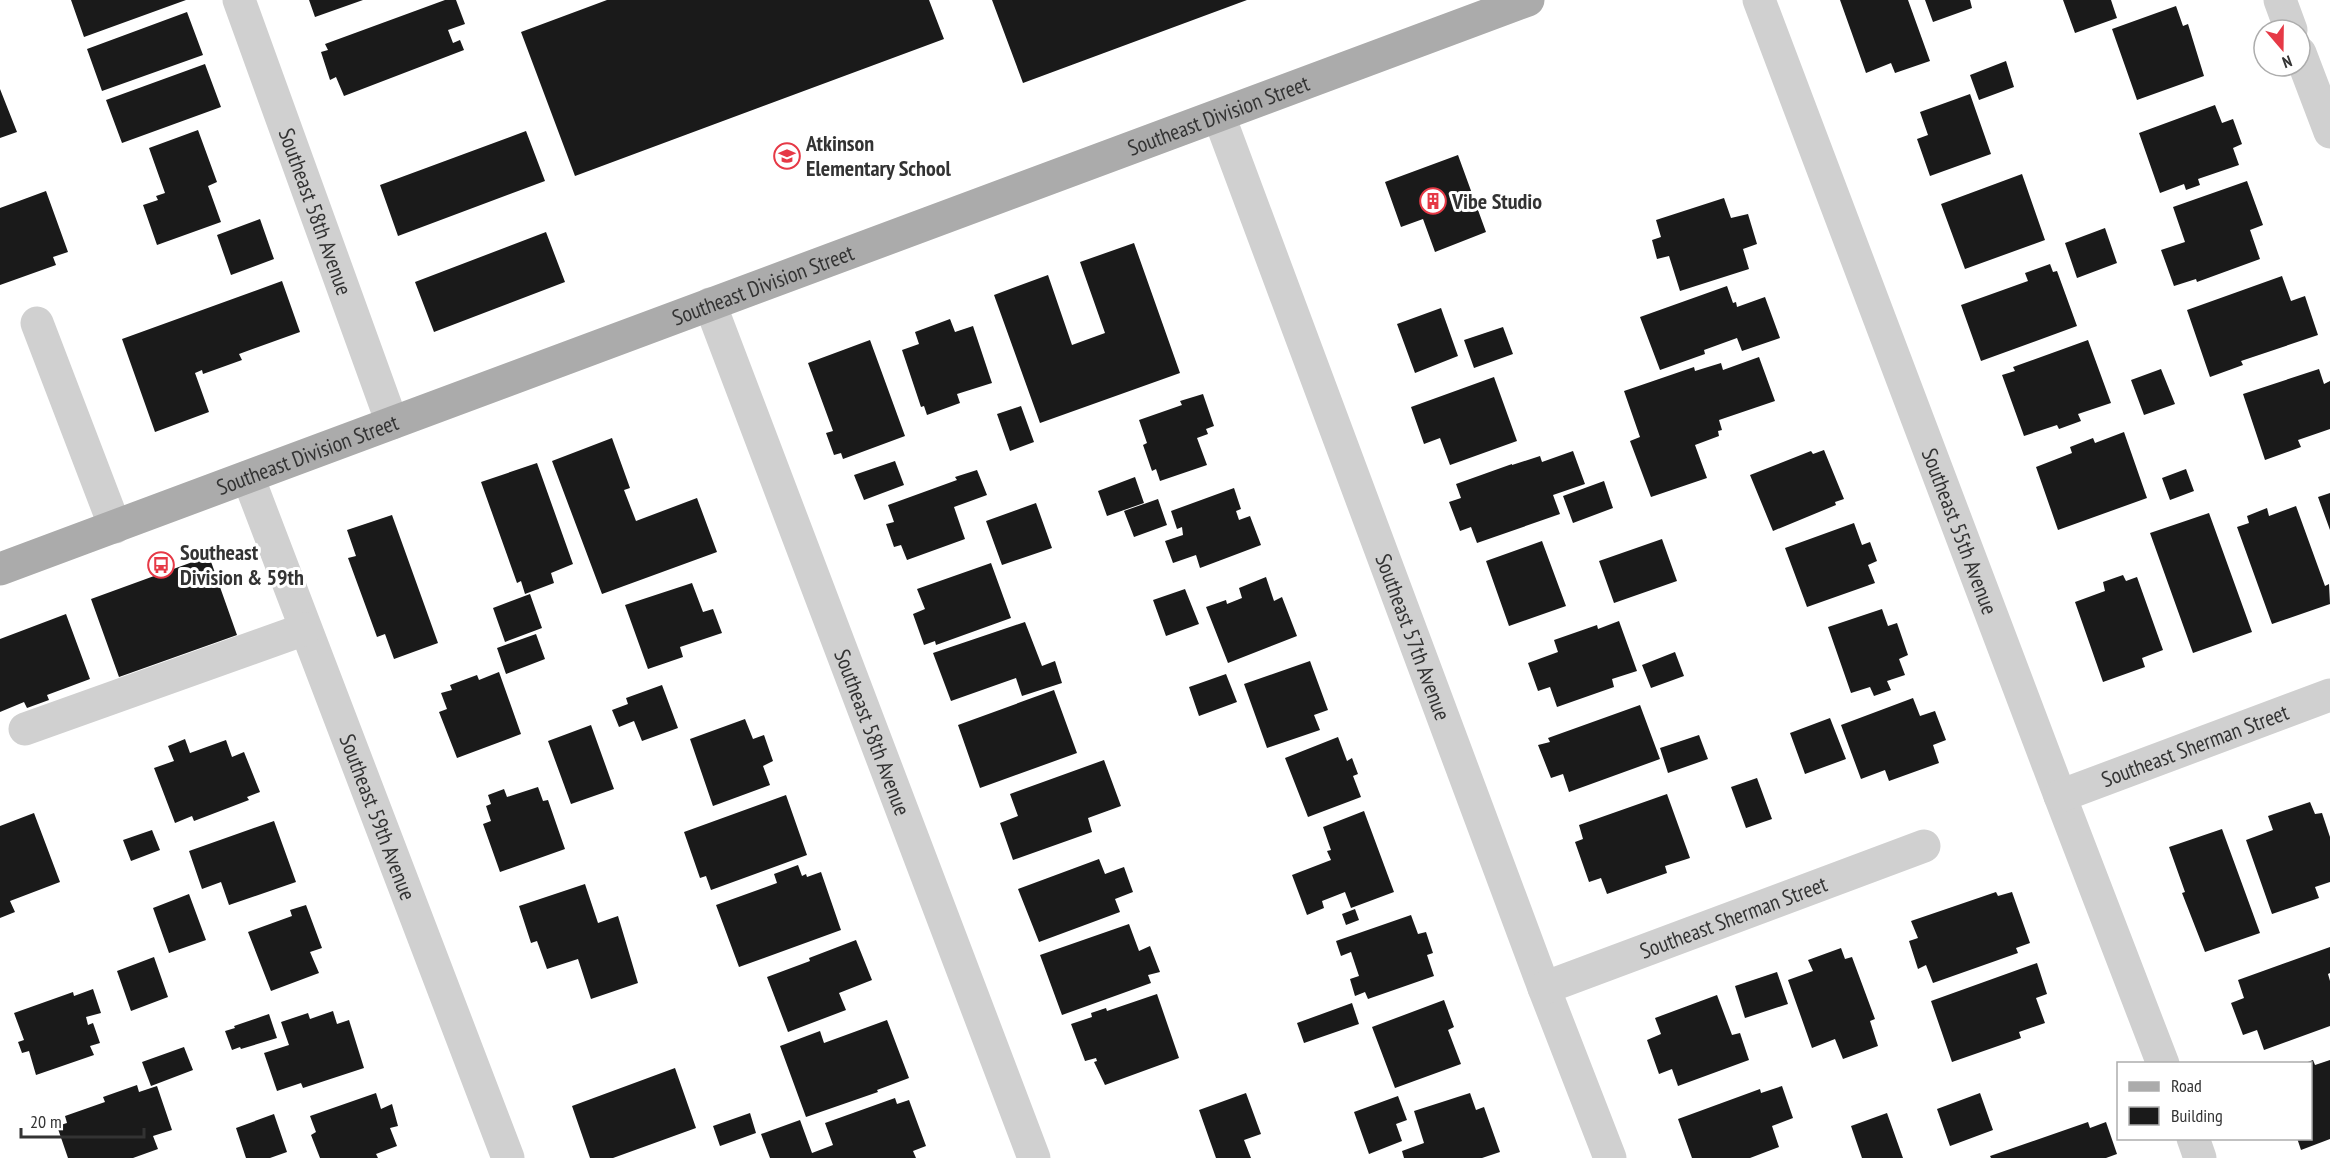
<svg xmlns="http://www.w3.org/2000/svg" width="2330" height="1158" viewBox="0 0 2330 1158" font-family="'PT Sans Narrow',sans-serif">
  <style>
    .building { fill: #1a1a1a }
    .lines { fill: none; stroke-linecap: round; stroke-linejoin: round }
    .minor { stroke: #d0d0d0; stroke-width: 33 }
    .major { stroke: #ababab; stroke-width: 33 }
    .labels { text-anchor: middle; stroke-width: 6; stroke-linejoin: round; paint-order: stroke }
    .street-label { font-size: 22px; fill: #333; stroke: #fff }
    .poi-label { font-size: 22px; font-weight: bold; fill: #333; stroke: #fff; text-anchor: start }
  </style>
  <rect width="100%" height="100%" fill="#fff"/>
  <path class="building" d="M 71,0 L 186,0 L 84,37 Z
    M 309,0 L 363,0 L 315,17 Z
    M 445,0 L 456,0 L 465,24 L 448,30 L 453,43 L 460,40 L 464,50 L 344,96 L 336,77 L 330,80 L 321,52 L 328,50 L 325,44 Z
    M 607,0 L 929,0 L 944,39 L 575,176 L 521,32 Z
    M 992,0 L 1247,0 L 1023,83 Z
    M 1840,0 L 1908,0 L 1930,61 L 1895,73 L 1891,63 L 1866,73 Z
    M 1925,0 L 1970,0 L 1972,8 L 1933,22 Z
    M 2063,0 L 2111,0 L 2117,18 L 2075,33 Z
    M 2176,6 L 2183,26 L 2188,24 L 2204,76 L 2137,100 L 2112,29 Z
    M 187,12 L 203,55 L 102,91 L 87,49 Z
    M 2006,61 L 2014,87 L 1979,100 L 1970,75 Z
    M 205,64 L 221,107 L 122,143 L 106,100 Z
    M 0,89 L 17,132 L 0,138 Z
    M 1970,94 L 1991,154 L 1930,176 L 1917,139 L 1928,135 L 1920,112 Z
    M 2215,105 L 2222,123 L 2233,119 L 2242,144 L 2233,148 L 2239,165 L 2198,179 L 2200,185 L 2186,190 L 2184,184 L 2160,193 L 2139,133 Z
    M 198,130 L 217,182 L 208,186 L 221,222 L 157,245 L 143,205 L 158,200 L 156,196 L 165,193 L 149,148 Z
    M 526,131 L 545,181 L 398,236 L 380,185 Z
    M 1458,155 L 1486,232 L 1435,252 L 1423,219 L 1401,227 L 1385,182 Z
    M 2022,174 L 2045,240 L 1965,269 L 1941,204 Z
    M 2247,181 L 2263,225 L 2250,230 L 2260,259 L 2197,282 L 2196,279 L 2174,286 L 2161,250 L 2185,242 L 2173,207 Z
    M 46,191 L 68,252 L 53,257 L 56,265 L 0,285 L 0,208 Z
    M 1724,198 L 1731,218 L 1748,214 L 1757,244 L 1743,249 L 1749,269 L 1680,291 L 1669,256 L 1657,259 L 1652,240 L 1661,237 L 1656,220 Z
    M 260,219 L 274,259 L 231,275 L 217,235 Z
    M 2105,228 L 2117,263 L 2077,278 L 2065,243 Z
    M 546,232 L 565,282 L 434,332 L 415,282 Z
    M 1134,243 L 1180,373 L 1040,423 L 994,295 L 1048,275 L 1072,345 L 1105,333 L 1080,262 Z
    M 2050,264 L 2053,272 L 2057,271 L 2077,326 L 1981,361 L 1961,305 L 2028,281 L 2025,273 Z
    M 2282,276 L 2291,301 L 2305,296 L 2318,335 L 2241,361 L 2243,365 L 2210,377 L 2187,310 Z
    M 282,281 L 300,332 L 239,354 L 242,360 L 203,374 L 202,370 L 195,373 L 209,412 L 155,432 L 122,339 Z
    M 1727,286 L 1733,303 L 1736,302 L 1737,307 L 1765,297 L 1780,338 L 1742,351 L 1737,338 L 1704,350 L 1705,354 L 1660,370 L 1640,317 Z
    M 1441,308 L 1458,356 L 1415,373 L 1397,324 Z
    M 950,319 L 955,332 L 973,326 L 992,383 L 957,394 L 960,403 L 927,415 L 924,406 L 921,407 L 902,350 L 919,344 L 915,332 Z
    M 1503,327 L 1513,354 L 1474,368 L 1464,340 Z
    M 870,340 L 905,436 L 843,459 L 841,453 L 834,455 L 826,433 L 833,431 L 808,363 Z
    M 2088,340 L 2111,403 L 2078,414 L 2081,421 L 2059,429 L 2057,425 L 2024,436 L 2002,375 L 2015,371 L 2013,367 Z
    M 1759,357 L 1775,401 L 1719,420 L 1722,430 L 1718,431 L 1719,436 L 1695,445 L 1707,478 L 1651,497 L 1630,441 L 1640,437 L 1624,391 L 1694,367 L 1695,371 L 1721,363 L 1723,370 Z
    M 2161,369 L 2175,404 L 2144,415 L 2131,380 Z
    M 2319,369 L 2324,384 L 2330,381 L 2330,429 L 2298,440 L 2301,447 L 2265,460 L 2243,394 Z
    M 1494,377 L 1517,441 L 1450,465 L 1440,438 L 1424,444 L 1411,407 Z
    M 1203,394 L 1214,426 L 1206,429 L 1208,434 L 1197,438 L 1207,465 L 1160,481 L 1156,469 L 1152,471 L 1143,445 L 1147,443 L 1139,420 L 1182,405 L 1180,401 Z
    M 1021,406 L 1034,442 L 1010,451 L 997,414 Z
    M 2124,432 L 2147,498 L 2058,530 L 2036,467 L 2072,453 L 2070,447 L 2093,438 L 2095,443 Z
    M 612,438 L 630,488 L 624,490 L 636,521 L 697,498 L 717,552 L 602,594 L 552,461 Z
    M 1824,450 L 1844,499 L 1835,502 L 1836,505 L 1773,531 L 1750,475 L 1811,451 L 1813,454 Z
    M 1573,451 L 1585,484 L 1553,495 L 1560,514 L 1477,543 L 1471,527 L 1460,531 L 1449,502 L 1461,498 L 1456,484 L 1512,464 L 1512,465 L 1540,456 L 1542,462 Z
    M 895,461 L 904,485 L 864,500 L 854,475 Z
    M 537,463 L 573,564 L 551,573 L 554,583 L 525,594 L 521,581 L 517,583 L 481,482 Z
    M 2186,469 L 2194,491 L 2170,500 L 2162,478 Z
    M 977,470 L 987,495 L 954,507 L 965,539 L 907,560 L 901,545 L 894,547 L 886,524 L 894,522 L 888,505 L 957,480 L 955,477 Z
    M 1135,477 L 1144,503 L 1107,516 L 1098,491 Z
    M 1604,481 L 1613,508 L 1573,523 L 1563,496 Z
    M 1234,488 L 1241,509 L 1236,511 L 1239,520 L 1250,516 L 1261,545 L 1200,568 L 1196,555 L 1173,563 L 1165,541 L 1183,535 L 1182,527 L 1177,529 L 1171,511 Z
    M 2330,493 L 2330,530 L 2318,497 Z
    M 1158,499 L 1167,525 L 1134,537 L 1124,511 Z
    M 1036,503 L 1052,548 L 1002,565 L 986,521 Z
    M 2296,506 L 2325,586 L 2329,584 L 2330,604 L 2272,624 L 2237,527 L 2249,523 L 2247,516 L 2267,508 L 2269,516 Z
    M 2209,513 L 2252,632 L 2193,653 L 2150,533 Z
    M 392,515 L 438,643 L 394,659 L 385,634 L 377,637 L 348,558 L 356,556 L 347,530 Z
    M 1854,523 L 1862,545 L 1870,542 L 1877,561 L 1868,565 L 1875,583 L 1807,607 L 1785,548 Z
    M 1662,539 L 1677,581 L 1614,603 L 1599,561 Z
    M 1542,541 L 1566,606 L 1509,626 L 1486,561 Z
    M 209,556 L 237,635 L 119,677 L 91,599 Z
    M 991,563 L 1011,618 L 936,645 L 935,641 L 924,645 L 913,614 L 925,609 L 917,589 Z
    M 2123,575 L 2126,581 L 2137,577 L 2163,650 L 2142,658 L 2145,667 L 2103,682 L 2075,602 L 2105,591 L 2103,582 Z
    M 1266,577 L 1274,601 L 1282,597 L 1297,636 L 1228,663 L 1206,607 L 1226,600 L 1227,604 L 1242,598 L 1239,588 Z
    M 692,583 L 703,612 L 713,609 L 722,633 L 680,647 L 683,657 L 648,669 L 625,605 Z
    M 1185,589 L 1199,624 L 1166,636 L 1153,600 Z
    M 530,594 L 542,628 L 505,642 L 493,608 Z
    M 1882,609 L 1888,626 L 1897,623 L 1908,655 L 1899,659 L 1905,675 L 1887,681 L 1891,690 L 1874,696 L 1870,687 L 1851,693 L 1828,627 Z
    M 66,614 L 90,679 L 47,695 L 49,700 L 27,708 L 24,702 L 0,712 L 0,639 Z
    M 1619,621 L 1637,671 L 1612,679 L 1614,687 L 1557,707 L 1550,687 L 1538,691 L 1528,663 L 1558,652 L 1554,640 L 1597,625 L 1598,629 Z
    M 1025,622 L 1042,666 L 1055,661 L 1062,683 L 1022,696 L 1016,678 L 951,701 L 933,653 Z
    M 536,634 L 545,659 L 506,674 L 497,648 Z
    M 1675,652 L 1684,676 L 1651,688 L 1642,665 Z
    M 1310,661 L 1328,710 L 1314,715 L 1320,730 L 1267,748 L 1244,684 Z
    M 499,672 L 521,734 L 457,758 L 439,712 L 447,709 L 441,693 L 452,690 L 450,685 L 477,675 L 479,680 Z
    M 1226,674 L 1237,702 L 1199,716 L 1189,687 Z
    M 662,685 L 678,728 L 642,741 L 634,721 L 619,727 L 612,710 L 628,704 L 626,698 Z
    M 1054,690 L 1077,753 L 980,788 L 958,725 Z
    M 1913,698 L 1920,716 L 1935,711 L 1946,740 L 1933,745 L 1939,763 L 1889,781 L 1885,770 L 1861,779 L 1841,725 Z
    M 1640,705 L 1660,759 L 1569,792 L 1563,774 L 1551,778 L 1538,745 L 1550,742 L 1548,738 Z
    M 1830,718 L 1846,759 L 1805,774 L 1790,733 Z
    M 745,719 L 753,739 L 764,735 L 773,761 L 763,766 L 770,785 L 713,806 L 690,739 Z
    M 591,725 L 614,789 L 571,804 L 548,741 Z
    M 1699,735 L 1708,759 L 1668,773 L 1660,748 Z
    M 1338,737 L 1347,761 L 1352,758 L 1358,774 L 1353,776 L 1361,797 L 1308,817 L 1285,758 Z
    M 185,739 L 190,753 L 226,740 L 232,757 L 244,752 L 260,792 L 247,797 L 249,800 L 194,821 L 192,816 L 175,823 L 154,768 L 174,761 L 168,746 Z
    M 1104,760 L 1121,806 L 1088,818 L 1092,832 L 1013,860 L 1000,823 L 1018,816 L 1010,794 Z
    M 1757,778 L 1772,819 L 1746,828 L 1731,787 Z
    M 538,787 L 543,801 L 548,800 L 565,849 L 500,872 L 483,824 L 491,821 L 486,806 L 491,804 L 488,795 L 504,789 L 507,797 Z
    M 1667,794 L 1690,858 L 1665,866 L 1667,873 L 1607,894 L 1601,878 L 1589,882 L 1575,842 L 1583,839 L 1579,825 Z
    M 786,795 L 807,855 L 711,890 L 706,876 L 700,878 L 684,832 Z
    M 2310,802 L 2315,814 L 2322,813 L 2330,837 L 2330,882 L 2315,887 L 2319,898 L 2272,914 L 2246,840 L 2273,830 L 2268,816 Z
    M 1364,811 L 1394,892 L 1351,908 L 1345,892 L 1322,901 L 1324,908 L 1307,915 L 1292,875 L 1331,860 L 1327,851 L 1331,850 L 1323,827 Z
    M 34,813 L 60,882 L 10,901 L 15,912 L 0,918 L 0,826 Z
    M 274,821 L 296,882 L 229,905 L 221,882 L 202,889 L 189,851 Z
    M 2222,829 L 2260,933 L 2205,952 L 2182,893 L 2185,892 L 2169,847 Z
    M 152,830 L 160,850 L 131,861 L 123,840 Z
    M 1099,859 L 1105,874 L 1124,867 L 1133,892 L 1115,899 L 1120,912 L 1039,942 L 1018,889 Z
    M 798,865 L 802,876 L 806,874 L 807,877 L 821,872 L 841,930 L 739,967 L 716,905 L 777,883 L 774,874 Z
    M 585,884 L 598,923 L 618,916 L 638,983 L 591,999 L 578,959 L 547,969 L 537,941 L 531,943 L 519,906 Z
    M 1996,892 L 1998,896 L 2012,892 L 2030,943 L 2016,948 L 2018,953 L 1933,983 L 1926,965 L 1918,969 L 1909,941 L 1918,938 L 1911,921 Z
    M 189,894 L 206,940 L 169,953 L 153,908 Z
    M 306,905 L 322,948 L 310,952 L 319,973 L 271,991 L 248,932 L 292,916 L 290,910 Z
    M 1355,909 L 1359,920 L 1346,925 L 1342,914 Z
    M 1411,915 L 1418,934 L 1426,932 L 1433,953 L 1427,955 L 1434,976 L 1368,999 L 1365,992 L 1355,996 L 1350,979 L 1359,976 L 1351,952 L 1341,956 L 1336,941 Z
    M 1129,924 L 1139,951 L 1150,946 L 1160,972 L 1148,975 L 1151,983 L 1062,1015 L 1040,955 Z
    M 856,940 L 872,980 L 839,993 L 846,1010 L 788,1032 L 767,977 L 810,961 L 809,958 Z
    M 2330,947 L 2330,973 L 2328,974 L 2330,981 L 2330,1026 L 2264,1050 L 2257,1030 L 2243,1035 L 2231,1003 L 2244,998 L 2238,980 Z
    M 1841,948 L 1845,959 L 1852,957 L 1875,1019 L 1870,1021 L 1878,1046 L 1843,1059 L 1835,1039 L 1812,1048 L 1788,980 L 1813,971 L 1808,960 Z
    M 154,957 L 168,997 L 131,1011 L 117,971 Z
    M 2037,963 L 2047,994 L 2036,998 L 2045,1023 L 2019,1032 L 2021,1038 L 1952,1062 L 1931,1001 Z
    M 1777,972 L 1788,1004 L 1745,1018 L 1735,986 Z
    M 93,989 L 101,1013 L 86,1017 L 88,1025 L 93,1023 L 100,1043 L 90,1046 L 94,1055 L 36,1075 L 29,1051 L 22,1053 L 18,1042 L 24,1040 L 14,1013 L 73,992 L 74,996 Z
    M 1157,994 L 1179,1058 L 1105,1085 L 1094,1062 L 1097,1061 L 1096,1058 L 1085,1061 L 1071,1024 L 1092,1017 L 1091,1013 L 1106,1008 L 1107,1011 Z
    M 1717,995 L 1732,1035 L 1740,1033 L 1749,1060 L 1678,1086 L 1672,1069 L 1659,1074 L 1647,1040 L 1661,1034 L 1655,1018 Z
    M 1444,1000 L 1454,1027 L 1448,1030 L 1461,1064 L 1395,1088 L 1372,1027 Z
    M 1352,1003 L 1359,1024 L 1304,1043 L 1297,1023 Z
    M 333,1011 L 337,1024 L 349,1020 L 364,1068 L 303,1088 L 301,1083 L 277,1091 L 264,1053 L 289,1045 L 281,1022 L 308,1013 L 310,1019 Z
    M 269,1014 L 277,1038 L 241,1049 L 240,1047 L 232,1050 L 225,1031 L 235,1028 L 234,1026 Z
    M 887,1020 L 909,1078 L 877,1090 L 878,1092 L 806,1117 L 780,1046 L 820,1031 L 824,1043 Z
    M 184,1047 L 193,1070 L 151,1086 L 142,1062 Z
    M 2313,1060 L 2315,1065 L 2330,1060 L 2330,1139 L 2301,1150 L 2297,1138 L 2310,1138 L 2310,1064 L 2305,1063 Z
    M 675,1068 L 696,1128 L 613,1158 L 590,1158 L 572,1106 Z
    M 137,1085 L 139,1092 L 157,1086 L 172,1130 L 153,1136 L 158,1149 L 133,1158 L 68,1158 L 57,1126 L 67,1123 L 65,1116 L 105,1102 L 103,1097 Z
    M 1782,1086 L 1793,1118 L 1772,1126 L 1779,1147 L 1750,1158 L 1692,1158 L 1678,1119 L 1760,1089 L 1761,1093 Z
    M 376,1093 L 381,1109 L 392,1104 L 398,1126 L 390,1128 L 397,1146 L 376,1154 L 378,1158 L 320,1158 L 311,1135 L 316,1132 L 310,1116 Z
    M 1246,1093 L 1261,1134 L 1244,1140 L 1251,1158 L 1216,1158 L 1199,1110 Z
    M 1470,1093 L 1476,1110 L 1484,1107 L 1500,1152 L 1482,1158 L 1404,1158 L 1402,1151 L 1424,1143 L 1414,1111 Z
    M 1980,1093 L 1993,1130 L 1950,1146 L 1937,1109 Z
    M 1398,1096 L 1407,1120 L 1396,1124 L 1402,1141 L 1369,1154 L 1354,1112 Z
    M 895,1098 L 897,1104 L 909,1100 L 926,1146 L 913,1151 L 916,1158 L 770,1158 L 761,1134 L 800,1120 L 812,1153 L 833,1145 L 825,1123 Z
    M 750,1113 L 756,1133 L 720,1146 L 713,1126 Z
    M 1887,1113 L 1903,1158 L 1862,1158 L 1851,1126 Z
    M 274,1114 L 287,1152 L 270,1158 L 246,1158 L 236,1128 Z
    M 2088,1122 L 2090,1128 L 2106,1122 L 2117,1154 L 2106,1158 L 1991,1158 L 1990,1156 Z"/>
  <g class="lines">
    <g class="minor">
      <path id="s1" d="M 239,0 L 392,423"/>
      <path id="s2" d="M 1759,0 L 2060,796 L 2163,1064"/>
      <path d="M 2280,0 L 2291,30"/>
      <path d="M 2300,53 L 2330,132"/>
      <path id="s3" d="M 1219,116 L 1544,988 L 1610,1158"/>
      <path id="s4" d="M 710,304 L 1034,1158"/>
      <path d="M 37,323 L 115,527"/>
      <path id="s5" d="M 248,477 L 508,1158"/>
      <path d="M 25,729 L 305,629"/>
      <path id="s6" d="M 2060,796 L 2330,695"/>
      <path id="s7" d="M 1544,988 L 1924,846"/>
      <path d="M 2193,1138 L 2200,1158"/>
    </g>
    <path class="major" id="s8" d="M 0,569 L 1528,0"/>
  </g>
  <defs>
    <g id="school-ring" transform="scale(1.35)"><circle r="9.5" fill="#fff" stroke="#e63946" stroke-width="1.5"/><path d="M0-5L7-2L0 1L-7-2ZM-4 1L0 2.5L4 1V4Q0 6-4 4Z" fill="#e63946"/></g>
    <g id="building-ring" transform="scale(1.35)"><circle r="9.5" fill="#fff" stroke="#e63946" stroke-width="1.5"/><path d="M-4-6H4V6H1V3H-1V6H-4ZM-2.5-4.3h1.7v1.8h-1.7ZM.8-4.3h1.7v1.8H.8ZM-2.5-1h1.7V.8h-1.7ZM.8-1h1.7V.8H.8Z" fill="#e63946"/></g>
    <g id="bus-ring" transform="scale(1.35)"><circle r="9.5" fill="#fff" stroke="#e63946" stroke-width="1.5"/><path d="M-5-6H5V4H4V6H2V4H-2V6H-4V4H-5ZM-3.5-4V0h7V-4ZM-3.5 1.2v1.5H-2V1.2ZM2 1.2v1.5H3.5V1.2Z" fill="#e63946"/></g>
  </defs>
  <g fill-rule="evenodd">
    <use href="#school-ring" x="787" y="156"/>
    <use href="#building-ring" x="1433" y="201"/>
    <use href="#bus-ring" x="161" y="565"/>
  </g>
  <g class="labels">
    <g class="street-label">
      <text dy="8" stroke="none"><textPath href="#s8" startOffset="1300">Southeast Division Street</textPath></text>
      <text dy="8" stroke="none"><textPath href="#s1" startOffset="225">Southeast 58th Avenue</textPath></text>
      <text dy="8" stroke="none"><textPath href="#s8" startOffset="814">Southeast Division Street</textPath></text>
      <text dy="8" stroke="none"><textPath href="#s8" startOffset="328">Southeast Division Street</textPath></text>
      <text dy="8" stroke="none"><textPath href="#s2" startOffset="568">Southeast 55th Avenue</textPath></text>
      <text dy="8" stroke="none"><textPath href="#s3" startOffset="556">Southeast 57th Avenue</textPath></text>
      <text dy="8" stroke="none"><textPath href="#s4" startOffset="458">Southeast 58th Avenue</textPath></text>
      <text dy="8" stroke="none"><textPath href="#s6" startOffset="144">Southeast Sherman Street</textPath></text>
      <text dy="8" stroke="none"><textPath href="#s5" startOffset="364">Southeast 59th Avenue</textPath></text>
      <text dy="8" stroke="none"><textPath href="#s7" startOffset="202">Southeast Sherman Street</textPath></text>
    </g>
    <g class="poi-label">
      <text x="806" y="151">Atkinson<tspan x="806" dy="25">Elementary School</tspan></text>
      <text x="1452" y="209">Vibe Studio</text>
      <text x="180" y="560">Southeast<tspan x="180" dy="25">Division &amp; 59th</tspan></text>
    </g>
  </g>
  <rect x="2117" y="1062" width="195" height="78" fill="#ffffff" stroke="#adadad" stroke-width="1.5"/>
  <rect x="2129" y="1082" width="30" height="9" fill="#ababab" stroke="#adadad" stroke-width="1.5"/>
  <text x="2171" y="1092" font-size="18" fill="#333333">Road</text>
  <rect x="2129" y="1107" width="30" height="18" fill="#1a1a1a" stroke="#adadad" stroke-width="1.5"/>
  <text x="2171" y="1122" font-size="18" fill="#333333">Building</text>
  <g transform="translate(2282 48) rotate(160)"><circle r="28" fill="#ffffff" stroke="#adadad" stroke-width="1.5"/>
  <path d="M0-4.5L10 22L0 15L-10 22Z" fill="#e63946"/>
  <text y="-9" font-size="16" font-weight="bold" text-anchor="middle" fill="#333333">N</text>
  </g>
  <path d="M21 1128v9h123v-9" fill="none" stroke="#333333" stroke-width="3"/>
  <text x="30" y="1128" font-size="18" fill="#333333" stroke="#ffffff" stroke-width="4.5" paint-order="stroke">20 m</text>
</svg>
